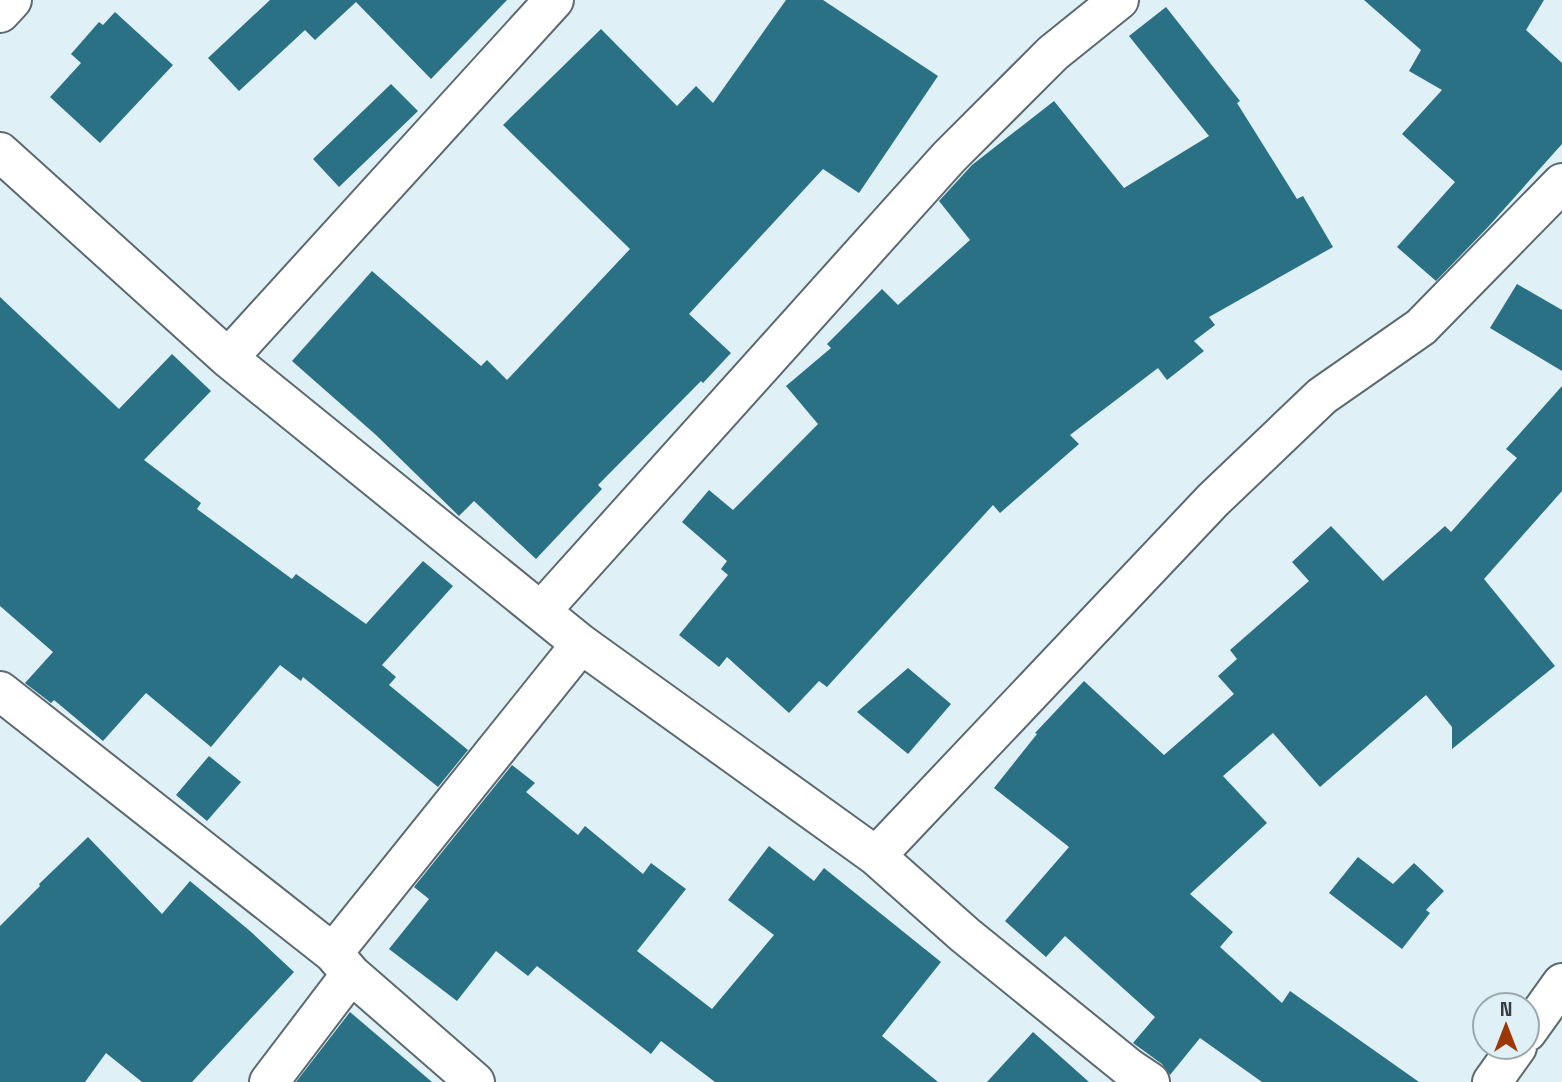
<svg xmlns="http://www.w3.org/2000/svg" width="1562" height="1082" viewBox="0 0 1562 1082" font-family="'Space Grotesk',sans-serif">
  <style>
    .building { fill: #2b7185 }
    .lines { fill: none; stroke-linecap: round; stroke-linejoin: round }
    .minor-casing { stroke: #5b6a6f; stroke-width: 42 }
    .minor { stroke: #fff; stroke-width: 38 }
  </style>
  <rect width="100%" height="100%" fill="#dff0f6"/>
  <path class="building" d="M 270,0 L 507,0 L 431,79 L 356,2 L 315,40 L 305,30 L 239,91 L 208,58 Z
    M 786,0 L 823,0 L 938,76 L 859,193 L 823,169 L 689,314 L 731,353 L 703,383 L 701,381 L 598,485 L 602,489 L 536,559 L 474,501 L 459,516 L 376,435 L 292,361 L 372,271 L 481,366 L 487,360 L 507,380 L 630,249 L 503,125 L 601,29 L 677,106 L 696,86 L 713,103 Z
    M 1364,0 L 1544,0 L 1526,30 L 1562,63 L 1562,144 L 1488,227 L 1436,281 L 1397,247 L 1455,182 L 1402,134 L 1442,90 L 1409,71 L 1421,50 Z
    M 1166,7 L 1240,101 L 1237,103 L 1297,199 L 1303,196 L 1333,247 L 1209,317 L 1215,325 L 1194,341 L 1204,351 L 1167,380 L 1158,368 L 1070,435 L 1079,444 L 1000,513 L 993,505 L 827,687 L 819,681 L 789,713 L 727,657 L 719,667 L 679,635 L 728,575 L 721,569 L 727,561 L 682,522 L 709,490 L 733,510 L 818,424 L 786,386 L 831,348 L 827,344 L 882,289 L 898,305 L 970,240 L 939,201 L 972,165 L 1054,101 L 1124,188 L 1209,136 L 1129,36 Z
    M 115,12 L 173,65 L 100,143 L 50,97 L 81,63 L 71,54 L 99,22 L 103,25 Z
    M 391,84 L 418,111 L 339,187 L 313,159 Z
    M 1517,284 L 1562,310 L 1562,371 L 1490,328 Z
    M 0,297 L 119,409 L 172,354 L 211,391 L 144,460 L 201,503 L 197,509 L 292,579 L 296,574 L 366,624 L 423,561 L 453,586 L 382,665 L 396,677 L 389,685 L 468,750 L 438,787 L 303,677 L 301,681 L 280,665 L 211,747 L 146,693 L 103,741 L 54,700 L 51,703 L 25,683 L 53,652 L 0,606 Z
    M 1562,386 L 1562,491 L 1484,579 L 1555,666 L 1452,749 L 1452,727 L 1426,695 L 1320,787 L 1273,733 L 1223,776 L 1267,823 L 1190,894 L 1233,932 L 1220,947 L 1282,1003 L 1290,991 L 1419,1082 L 1262,1082 L 1200,1038 L 1170,1075 L 1162,1064 L 1133,1043 L 1155,1017 L 1065,936 L 1046,957 L 1005,921 L 1069,847 L 994,788 L 1037,734 L 1035,733 L 1084,681 L 1164,755 L 1234,694 L 1218,676 L 1237,659 L 1230,650 L 1309,581 L 1292,562 L 1331,526 L 1383,581 L 1445,526 L 1451,532 L 1517,458 L 1506,449 Z
    M 908,668 L 951,704 L 908,754 L 857,712 Z
    M 209,756 L 241,782 L 207,821 L 176,795 Z
    M 512,765 L 535,783 L 526,792 L 578,835 L 585,826 L 643,874 L 651,863 L 686,889 L 637,951 L 712,1009 L 774,935 L 728,900 L 769,846 L 814,881 L 824,868 L 941,962 L 882,1036 L 938,1082 L 715,1082 L 661,1041 L 651,1054 L 537,966 L 528,976 L 496,951 L 457,1001 L 389,949 L 429,899 L 414,887 Z
    M 88,837 L 162,914 L 190,881 L 250,931 L 294,972 L 192,1082 L 142,1082 L 106,1053 L 85,1082 L 0,1082 L 0,926 L 40,886 L 39,884 Z
    M 1358,857 L 1393,884 L 1414,863 L 1444,891 L 1426,910 L 1430,913 L 1402,949 L 1329,893 Z
    M 350,1012 L 432,1082 L 296,1082 Z
    M 1033,1032 L 1089,1082 L 987,1082 Z"/>
  <g class="lines">
    <g class="minor-casing">
      <path id="minor" d="M 0,13 L 12,0
        M 0,152 L 228,358 L 554,0
        M 228,358 L 581,644 L 876,856 L 965,935 L 1129,1068 L 1150,1082
        M 541,611 L 949,157 L 1053,53 L 1119,0
        M 0,691 L 333,953 L 351,974 L 475,1082
        M 876,856 L 1213,500 L 1322,396 L 1421,327 L 1562,183
        M 333,953 L 581,644
        M 1527,1032 L 1562,983
        M 269,1082 L 351,974
        M 1492,1082 L 1517,1047"/>
    </g>
    <use href="#minor" class="minor"/>
  </g>
  <g transform="translate(1506 1026)"><circle r="33" fill="#dff0f6" stroke="#9ba8ad" stroke-width="2"/>
  <path d="M0-5L12 26L0 18L-12 26Z" fill="#9c3706"/>
  <text y="-10" font-size="19" font-weight="bold" text-anchor="middle" fill="#363c3f">N</text>
  </g>
</svg>
